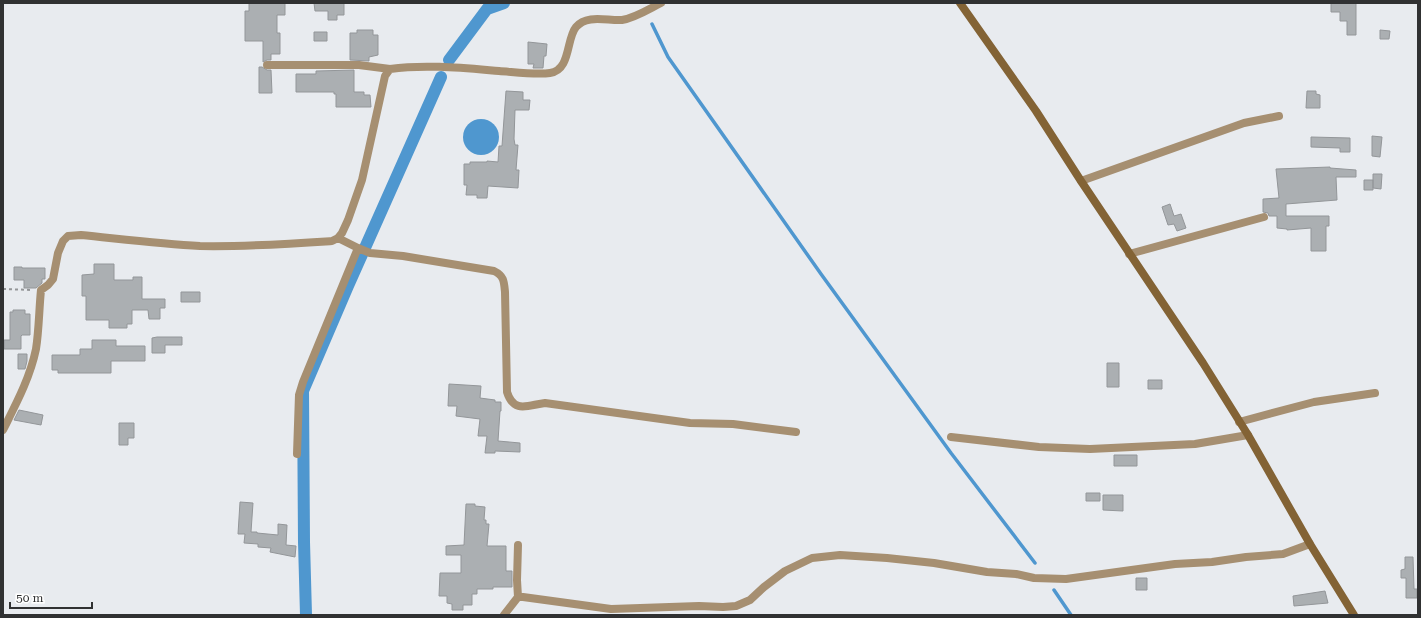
<svg xmlns="http://www.w3.org/2000/svg" width="1421" height="618" viewBox="0 0 1421 618" font-family="'Roboto Serif',serif">
  <style>
    .water { fill: #4f97cf }
    .lines { fill: none; stroke-linecap: round; stroke-linejoin: round }
    .stream { stroke: #4f97cf; stroke-width: 3.5 }
    .canal { stroke: #4f97cf; stroke-width: 12 }
    .building { fill: #abafb2; stroke: #939699 }
    .path { stroke: #939597; stroke-width: 2; stroke-dasharray: 3 3; stroke-linecap: butt }
    .street { stroke: #a68f71; stroke-width: 8 }
    .secondary { stroke: #836335; stroke-width: 8 }
  </style>
  <rect width="100%" height="100%" fill="#e8ebef"/>
  <path class="water" d="M463 137a18 18 0 1 1 36 0a18 18 0 1 1-36 0Z"/>
  <g class="lines">
    <path class="stream" d="M 652,24 L 668,57 L 821,274 L 951,453 L 1035,563
      M 1054,590 L 1071,615"/>
    <path class="canal" d="M 449,60 L 487,9 L 504,3
      M 306,615 L 304,542 L 303,391 L 348,286 L 441,77"/>
  </g>
  <path class="building" d="M 249,3 L 285,3 L 285,15 L 277,15 L 277,33 L 280,33 L 280,54 L 271,54 L 271,60 L 267,60 L 263,62 L 263,41 L 245,41 L 245,11 L 249,11 Z
    M 314,3 L 344,3 L 344,15 L 337,15 L 337,20 L 328,20 L 328,11 L 315,11 Z
    M 1331,3 L 1356,3 L 1356,35 L 1347,35 L 1347,21 L 1340,21 L 1340,12 L 1331,12 Z
    M 357,30 L 373,30 L 373,35 L 378,35 L 378,55 L 369,57 L 369,61 L 350,60 L 350,33 L 357,33 Z
    M 1380,30 L 1390,31 L 1389,39 L 1380,39 Z
    M 314,32 L 327,32 L 327,41 L 314,41 Z
    M 528,42 L 547,44 L 546,56 L 544,56 L 543,68 L 533,68 L 534,64 L 528,64 Z
    M 259,67 L 262,67 L 267,70 L 271,70 L 272,93 L 259,93 Z
    M 354,70 L 354,92 L 364,92 L 364,95 L 370,95 L 371,107 L 336,107 L 336,94 L 334,94 L 334,92 L 296,92 L 296,74 L 316,74 L 316,71 Z
    M 506,91 L 523,92 L 523,100 L 530,100 L 529,110 L 515,110 L 514,139 L 515,145 L 518,145 L 516,170 L 519,170 L 518,188 L 488,186 L 487,198 L 477,198 L 477,195 L 466,195 L 467,185 L 464,185 L 464,164 L 470,164 L 470,162 L 487,162 L 487,161 L 498,162 L 499,146 L 502,146 Z
    M 1307,91 L 1316,91 L 1316,94 L 1320,95 L 1320,108 L 1306,108 Z
    M 1372,136 L 1382,137 L 1380,157 L 1372,156 Z
    M 1311,137 L 1350,138 L 1350,152 L 1340,152 L 1340,148 L 1311,147 Z
    M 1330,167 L 1330,168 L 1356,170 L 1356,177 L 1336,177 L 1337,200 L 1286,204 L 1286,216 L 1329,216 L 1329,226 L 1326,226 L 1326,251 L 1311,251 L 1311,228 L 1287,230 L 1287,229 L 1277,228 L 1277,216 L 1269,216 L 1268,213 L 1263,212 L 1263,199 L 1279,198 L 1276,169 Z
    M 1373,174 L 1382,174 L 1381,189 L 1373,188 Z
    M 1364,180 L 1373,180 L 1373,190 L 1364,190 Z
    M 1170,204 L 1174,216 L 1181,214 L 1186,228 L 1177,231 L 1174,224 L 1168,225 L 1162,207 Z
    M 94,264 L 114,264 L 114,280 L 133,280 L 133,277 L 142,277 L 142,299 L 165,299 L 165,308 L 160,308 L 160,319 L 149,319 L 148,310 L 132,310 L 132,324 L 127,324 L 127,328 L 109,328 L 109,320 L 86,320 L 86,296 L 82,296 L 82,275 L 94,274 Z
    M 14,267 L 22,267 L 22,268 L 45,268 L 45,279 L 42,279 L 42,283 L 36,288 L 24,288 L 24,280 L 14,280 Z
    M 181,292 L 200,292 L 200,302 L 181,302 Z
    M 13,310 L 25,310 L 25,314 L 30,314 L 30,335 L 22,335 L 21,336 L 21,349 L 4,349 L 4,340 L 10,340 L 10,312 L 13,312 Z
    M 157,337 L 182,337 L 182,345 L 165,345 L 165,353 L 152,353 L 152,338 Z
    M 92,340 L 116,340 L 116,346 L 145,346 L 145,361 L 111,361 L 111,373 L 58,373 L 58,370 L 52,370 L 52,355 L 80,355 L 80,349 L 92,349 Z
    M 18,354 L 27,354 L 27,361 L 25,369 L 18,369 Z
    M 1107,363 L 1119,363 L 1119,387 L 1107,387 Z
    M 1148,380 L 1162,380 L 1162,389 L 1148,389 Z
    M 449,384 L 481,386 L 480,398 L 495,400 L 495,402 L 501,402 L 501,411 L 500,411 L 498,441 L 520,443 L 520,452 L 495,451 L 495,453 L 485,453 L 487,436 L 478,436 L 480,419 L 456,416 L 457,406 L 448,406 Z
    M 19,410 L 43,415 L 41,425 L 14,420 Z
    M 119,423 L 134,423 L 134,438 L 128,438 L 128,445 L 119,445 Z
    M 1114,455 L 1137,455 L 1137,466 L 1114,466 Z
    M 1086,493 L 1100,493 L 1100,501 L 1086,501 Z
    M 1103,495 L 1123,495 L 1123,511 L 1103,510 Z
    M 240,502 L 253,503 L 251,532 L 257,532 L 257,533 L 278,535 L 278,524 L 287,525 L 286,545 L 296,546 L 295,557 L 270,552 L 271,548 L 258,547 L 258,544 L 244,543 L 245,534 L 238,534 Z
    M 466,504 L 475,504 L 475,506 L 485,507 L 484,520 L 486,520 L 486,524 L 489,524 L 487,546 L 506,546 L 506,571 L 512,571 L 512,587 L 493,587 L 493,589 L 477,589 L 477,594 L 472,594 L 472,605 L 463,605 L 463,610 L 452,610 L 452,604 L 447,603 L 447,596 L 439,596 L 440,573 L 461,573 L 461,555 L 446,555 L 446,546 L 464,545 Z
    M 1405,557 L 1413,557 L 1414,589 L 1417,589 L 1417,598 L 1406,598 L 1406,578 L 1401,578 L 1401,570 L 1405,569 Z
    M 1136,578 L 1147,578 L 1147,590 L 1136,590 Z
    M 1325,591 L 1328,603 L 1294,606 L 1293,596 Z"/>
  <g class="lines">
    <path class="path" d="M 3,289 L 32,290"/>
    <path class="street" d="M 267,65 L 359,65 L 390,69
      M 1081,181 L 1244,123 L 1279,116
      M 338,238 L 358,248 L 370,253 L 403,256 L 494,271 C 504,276 504,281 505,292 L 507,392 C 514,414 528,405 545,403 L 690,423 L 733,424 L 796,432
      M 1129,254 L 1264,217
      M 1239,422 L 1314,402 L 1375,393
      M 3,430 C 16,404 30,378 36,349 C 39,330 39,310 41,290 L 48,285 L 53,279 L 58,253 L 63,241 L 68,236 L 81,235 C 121,239 161,244 200,246 C 245,247 288,244 332,241 L 338,238 L 342,233 L 348,220 L 362,180 L 385,76 L 390,69 C 425,64 463,68 499,71 C 514,72 536,75 550,73 C 571,70 566,39 576,27 C 587,14 607,21 622,20 C 635,18 649,9 661,3
      M 951,437 L 1039,447 L 1090,449 L 1195,444 L 1248,435
      M 297,454 L 299,395 L 303,382 L 358,248
      M 518,597 L 517,580 L 518,545
      M 504,615 L 518,597 L 523,597 L 611,609 L 699,606 L 723,607 L 736,606 L 750,600 L 764,587 L 785,571 L 812,558 L 840,555 L 887,558 L 934,563 L 987,572 L 1016,574 L 1034,578 L 1066,579 L 1175,564 L 1212,562 L 1246,557 L 1283,554 L 1310,544"/>
    <path class="secondary" d="M 960,3 L 1036,111 L 1081,181 L 1203,363 L 1248,435 L 1310,544 L 1354,615"/>
  </g>
  <rect width="1421" height="618" fill="none" stroke="#303132" stroke-width="8"/>
  <path d="M10 602v6h82v-6" fill="none" stroke="#303132" stroke-width="2"/>
  <text x="16" y="602" font-size="12" fill="#303132" stroke="#ffffff" stroke-width="3" paint-order="stroke">50 m</text>
</svg>
